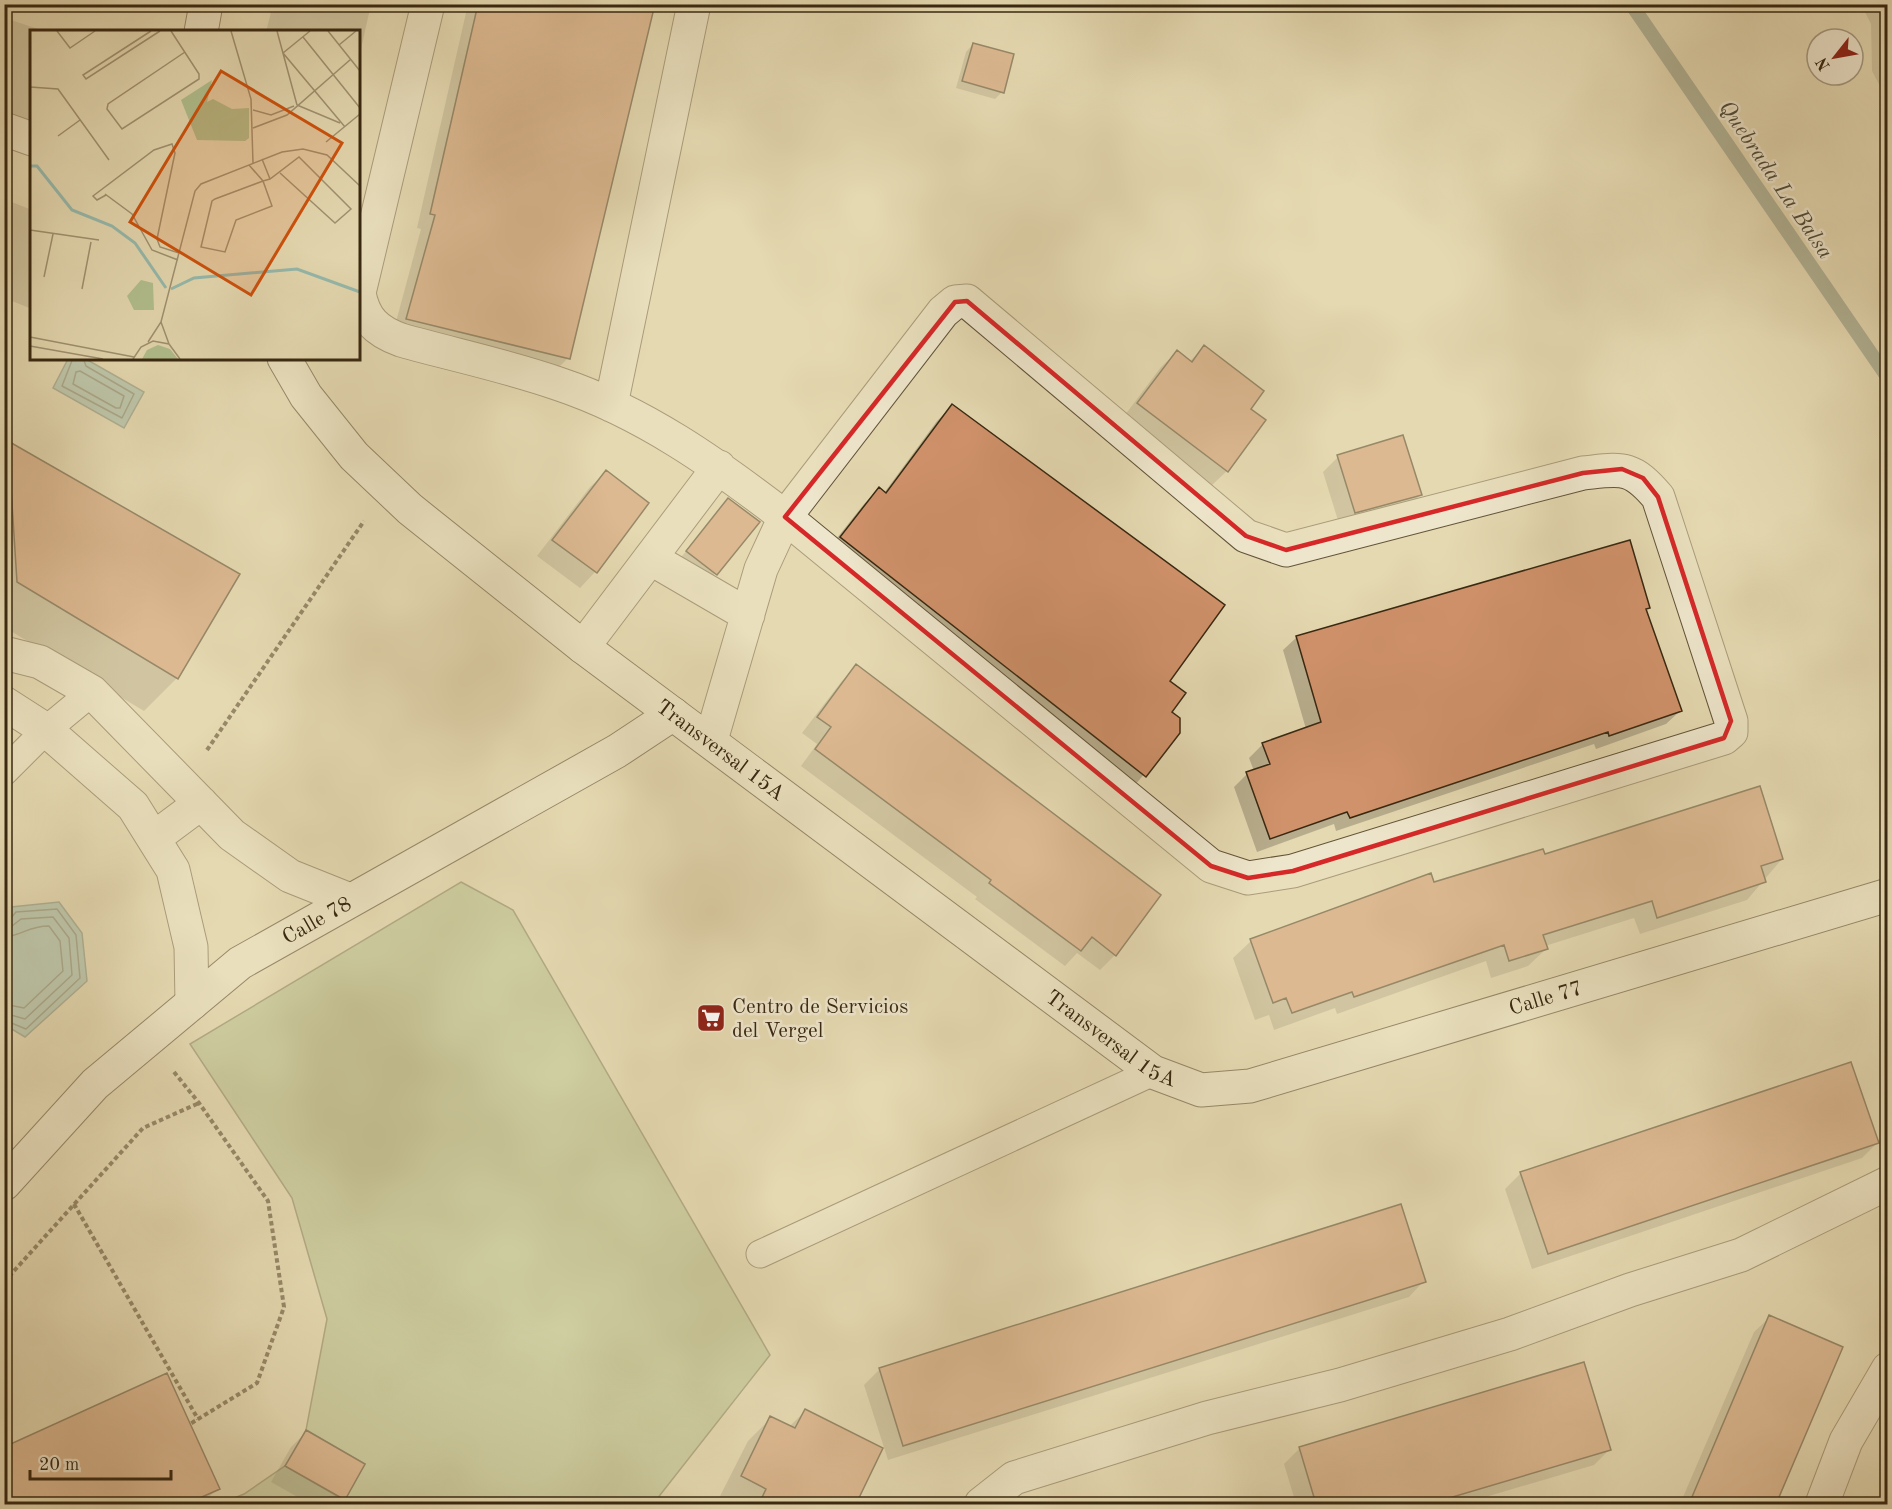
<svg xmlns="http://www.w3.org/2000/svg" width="1892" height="1509" viewBox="0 0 1892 1509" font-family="'Old Standard TT',serif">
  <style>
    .green { fill: #b1c08e; stroke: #747450; stroke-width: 1.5 }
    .water { fill: #96baad; stroke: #70806f; stroke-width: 1.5 }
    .shadow { fill: #0003 }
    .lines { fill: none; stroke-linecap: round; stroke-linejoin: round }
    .shore { stroke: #67715f; stroke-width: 1.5 }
    .stream { stroke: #70806f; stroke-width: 14 }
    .building { fill: #d0926b; stroke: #382811; stroke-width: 1.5 }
    .lane-casing { stroke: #635439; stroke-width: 29 }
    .street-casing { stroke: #635439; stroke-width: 35 }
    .secondary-casing { stroke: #382811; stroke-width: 35 }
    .path { stroke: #382811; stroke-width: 4; stroke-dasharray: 4.5 3; stroke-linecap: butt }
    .lane { stroke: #eee6cc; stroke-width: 27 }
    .street { stroke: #eee6cc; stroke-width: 33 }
    .secondary { stroke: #eee6cc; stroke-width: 33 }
    .marked { fill: none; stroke: #d62828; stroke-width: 4.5; stroke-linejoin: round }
    .labels { text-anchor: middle; stroke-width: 5; stroke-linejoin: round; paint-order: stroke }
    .street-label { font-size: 21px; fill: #382811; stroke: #eee6cc }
    .poi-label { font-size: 21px; fill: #382811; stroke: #eee6cc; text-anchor: start }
    .water-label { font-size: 22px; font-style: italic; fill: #504c38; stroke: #eee6cc }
    .inset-river { fill: none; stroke: #96baad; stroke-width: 3 }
    .inset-road { fill: none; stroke: #a09271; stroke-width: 1.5 }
    .view { fill: #ce520d; fill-opacity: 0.15; stroke: #ce520d; stroke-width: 3 }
    .inset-edge { fill: none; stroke: #382811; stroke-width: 3 }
  </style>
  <rect width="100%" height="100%" fill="#e5d9b1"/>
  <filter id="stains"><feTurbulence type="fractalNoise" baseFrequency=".00333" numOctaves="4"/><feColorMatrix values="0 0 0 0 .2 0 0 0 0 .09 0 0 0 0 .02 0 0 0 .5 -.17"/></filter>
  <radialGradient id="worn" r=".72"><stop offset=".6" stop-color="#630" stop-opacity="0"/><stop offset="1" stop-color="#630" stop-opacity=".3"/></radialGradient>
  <path class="green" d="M 461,882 L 513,910 L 770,1355 L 653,1504 L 220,1504 L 244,1494 L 285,1466 L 344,1500 L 365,1464 L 306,1430 L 327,1319 L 292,1198 L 190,1044 Z"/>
  <path class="water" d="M 84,358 L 144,392 L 124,428 L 53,388 L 68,359 Z
    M 59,902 L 82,933 L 87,981 L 25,1037 L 5,1025 L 5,919 L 11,907 Z"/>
  <path class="shadow" d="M 273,4 L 371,4 L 358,63 L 358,32 L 266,32 Z
    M 468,4 L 654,4 L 568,358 L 554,372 L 393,333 L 421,229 L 417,228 Z
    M 1861,4 L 1888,4 L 1888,101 L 1872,71 L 1871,24 Z
    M 4,10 L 8,11 L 5,18 L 47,32 L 32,32 L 32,138 L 4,128 Z
    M 973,44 L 1002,92 L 995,99 L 956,88 L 966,52 Z
    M 4,199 L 32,210 L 32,309 L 4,298 Z
    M 1204,347 L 1249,409 L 1227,471 L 1211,486 L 1122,419 L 1161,367 L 1177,352 L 1189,362 Z
    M 952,406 L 1168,681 L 1170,712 L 1179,733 L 1129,792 L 825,553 L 864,504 L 879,489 L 884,493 L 937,421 Z
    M 4,440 L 238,575 L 177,678 L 144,711 L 4,627 Z
    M 1338,457 L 1420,495 L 1404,511 L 1340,527 L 1323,472 Z
    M 606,472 L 647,503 L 595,572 L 580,588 L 537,556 L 590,487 Z
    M 729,500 L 758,522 L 701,590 L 672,568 Z
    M 1648,607 L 1645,610 L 1680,711 L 1666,724 L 1596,749 L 1594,744 L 1336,831 L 1334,824 L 1257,852 L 1234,787 L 1247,774 L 1254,771 L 1249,758 L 1263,744 L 1306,729 L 1283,650 L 1297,637 Z
    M 856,666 L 1115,955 L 1100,970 L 1077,953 L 1065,966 L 975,899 L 977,897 L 801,766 L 817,744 L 802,733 L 841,682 Z
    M 1544,856 L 1782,859 L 1747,900 L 1640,934 L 1634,918 L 1545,946 L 1546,949 L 1528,966 L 1491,978 L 1486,961 L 1337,1014 L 1335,1008 L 1274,1030 L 1269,1015 L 1255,1020 L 1233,958 L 1251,941 L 1433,884 Z
    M 1850,1064 L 1877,1143 L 1862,1158 L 1532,1269 L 1505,1189 L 1520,1174 Z
    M 1424,1281 L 1409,1297 L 888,1460 L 864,1385 L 880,1369 Z
    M 1770,1317 L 1841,1348 L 1777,1504 L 1680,1504 L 1754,1332 Z
    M 805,1411 L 881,1448 L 855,1504 L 716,1504 L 748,1441 L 771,1418 L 789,1427 Z
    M 306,1432 L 343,1499 L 338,1504 L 310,1504 L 271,1482 L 291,1447 Z
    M 4,1448 L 218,1488 L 202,1504 L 4,1504 Z
    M 1300,1448 L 1609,1450 L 1594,1465 L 1462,1504 L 1296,1504 L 1284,1464 Z"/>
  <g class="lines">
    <path class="shore" d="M 73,358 L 62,386 L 122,418 L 134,394 L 86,366 L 83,358
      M 76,372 L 80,371 L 124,396 L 120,408 L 116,408 L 73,384 Z
      M 4,920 L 10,919 L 16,912 L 57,909 L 76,935 L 80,978 L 26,1029 L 4,1020
      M 4,928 L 12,926 L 21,919 L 53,917 L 69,938 L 72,975 L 25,1019 L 4,1013
      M 4,937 C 21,936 28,926 49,926 L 60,941 L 63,971 L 24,1008 L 4,1004"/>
    <path class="stream" d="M 1631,4 L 1888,378"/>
  </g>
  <path class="building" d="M 478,4 L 655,4 L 570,359 L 406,319 L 435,215 L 430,214 Z
    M 973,43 L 1014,54 L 1004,93 L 962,81 Z
    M 1204,345 L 1264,391 L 1251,409 L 1266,420 L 1228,472 L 1137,403 L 1177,350 L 1192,362 Z
    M 952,404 L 1225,605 L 1170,681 L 1186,693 L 1172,712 L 1180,718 L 1180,733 L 1146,777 L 840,537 L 879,487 L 886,493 Z
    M 1403,435 L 1422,495 L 1355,513 L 1337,455 Z
    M 8,441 L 240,574 L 178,679 L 17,582 Z
    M 606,470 L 649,503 L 597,573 L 552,540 Z
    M 728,498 L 760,522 L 717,575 L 686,551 Z
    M 1630,540 L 1650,608 L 1646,609 L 1682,711 L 1609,736 L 1608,732 L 1350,818 L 1347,812 L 1270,839 L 1246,772 L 1270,764 L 1262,743 L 1321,722 L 1296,636 Z
    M 856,664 L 1161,895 L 1116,956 L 1092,937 L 1081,951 L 989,883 L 991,880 L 815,749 L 831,727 L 817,717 Z
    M 1760,786 L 1783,859 L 1761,866 L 1766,882 L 1657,918 L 1652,901 L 1543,935 L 1548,949 L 1509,961 L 1504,945 L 1354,997 L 1352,992 L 1292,1013 L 1286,998 L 1273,1003 L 1250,939 L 1431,873 L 1434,882 L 1543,849 L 1545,854 Z
    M 1851,1062 L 1879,1143 L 1548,1254 L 1520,1172 Z
    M 1401,1204 L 1426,1282 L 903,1446 L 879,1368 Z
    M 1769,1315 L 1843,1347 L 1776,1504 L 1689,1504 Z
    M 1584,1362 L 1611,1450 L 1429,1504 L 1316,1504 L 1299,1447 Z
    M 167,1373 L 220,1489 L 186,1504 L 4,1504 L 4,1447 Z
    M 805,1409 L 883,1448 L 856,1504 L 759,1504 L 766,1489 L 741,1476 L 770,1416 L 795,1428 Z
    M 306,1430 L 365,1464 L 345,1500 L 285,1466 Z"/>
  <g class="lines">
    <g class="lane-casing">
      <path id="lane" d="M 4,772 L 46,730 L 92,692
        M 760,1254 L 1153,1072"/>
    </g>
    <g class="street-casing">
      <path id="street" d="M 428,4 L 359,293 C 364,319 376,331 401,340 C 454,355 508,366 559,384 C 643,412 716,464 785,517 L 1211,866 L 1248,878 L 1293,871 L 1724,738 L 1731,732 L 1731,721 L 1658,497 C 1631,465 1622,469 1583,473 L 1286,550 L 1246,536 L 967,301 L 955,302 L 943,312 L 785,517 L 761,569 L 711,740
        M 4,129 L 32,139
        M 611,405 L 694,4
        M 650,558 L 748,615
        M 583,647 L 719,467
        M 4,653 L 40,662 L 92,692 L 232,835 L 290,876 L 350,900
        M 4,703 L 46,730 L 133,806 L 173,870 L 191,947 L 192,1003
        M 154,838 L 201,803
        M 981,1504 L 1014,1478 L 1207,1418 L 1340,1385 L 1510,1334 L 1630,1290 L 1741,1255 L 1888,1183
        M 1822,1504 L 1846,1441 L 1888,1369"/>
    </g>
    <g class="secondary-casing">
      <g id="secondary">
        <path d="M 201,32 L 206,4"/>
        <path id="s1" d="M 284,358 L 306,396 L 354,456 L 410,509 L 583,647 L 1153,1072 L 1201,1090 L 1250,1086 L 1888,895"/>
        <path id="s2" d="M 4,1184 L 95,1084 L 240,963 L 617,751 L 673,714"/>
      </g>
    </g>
    <path class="path" d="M 207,750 L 364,521
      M 174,1072 L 199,1103 L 268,1201 L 284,1307 L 257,1383 L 190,1424
      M 74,1204 L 198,1419
      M 4,1282 L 143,1128 L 199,1103
      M 4,1437 L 8,1445"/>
    <use href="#lane" class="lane"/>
    <use href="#street" class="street"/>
    <use href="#secondary" class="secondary"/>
  </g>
  <path d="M0 0H1892V1509H0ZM 967,301 L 1246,536 L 1286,550 L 1583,473 L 1622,469 L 1643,478 L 1658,497 L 1731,721 L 1724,738 L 1293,871 L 1248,878 L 1211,866 L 785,517 L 955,302 Z" fill="#e5d9b1" fill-opacity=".55" fill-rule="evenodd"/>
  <path class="marked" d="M 967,301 L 1246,536 L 1286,550 L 1583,473 L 1622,469 L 1643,478 L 1658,497 L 1731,721 L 1724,738 L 1293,871 L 1248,878 L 1211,866 L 785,517 L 955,302 Z"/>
  <defs>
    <g id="supermarket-square" transform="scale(1.5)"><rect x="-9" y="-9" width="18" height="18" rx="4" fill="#8f2418" stroke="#eee6cc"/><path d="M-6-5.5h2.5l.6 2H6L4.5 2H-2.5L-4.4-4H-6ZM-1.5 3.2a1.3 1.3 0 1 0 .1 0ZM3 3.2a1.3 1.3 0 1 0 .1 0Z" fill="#fff"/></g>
  </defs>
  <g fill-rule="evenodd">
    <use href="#supermarket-square" x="711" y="1018"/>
  </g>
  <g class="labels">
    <g class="street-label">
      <text dy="7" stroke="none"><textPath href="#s1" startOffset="591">Transversal 15A</textPath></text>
      <text dy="7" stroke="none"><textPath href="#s2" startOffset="412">Calle 78</textPath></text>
      <text dy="7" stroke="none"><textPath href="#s1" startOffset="1539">Calle 77</textPath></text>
      <text dy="7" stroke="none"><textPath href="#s1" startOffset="1077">Transversal 15A</textPath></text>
    </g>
    <g class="poi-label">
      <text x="732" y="1013">Centro de Servicios<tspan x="732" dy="24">del Vergel</tspan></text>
    </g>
    <g class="water-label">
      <text transform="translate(1777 179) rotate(56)" y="8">Quebrada La Balsa</text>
    </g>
  </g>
  <g transform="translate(30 30)">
    <rect width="330" height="330" fill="#e5d9b1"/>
    <path d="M 182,50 L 177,72 L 183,69 L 202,79 L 219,78 L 219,108 L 215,111 L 167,110 L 151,70 ZM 111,250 L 123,253 L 124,280 L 104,280 L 97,266 ZM 128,315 L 140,319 L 148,329 L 112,329 L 117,320 Z" fill="#b1c08e"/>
    <path class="inset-river" d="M 0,136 L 7,136 L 42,180 L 82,196 L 105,213 L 136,258M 141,259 L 164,248 L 267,239 L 330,262"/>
    <path class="inset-road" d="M 27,1 L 40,18 L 65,1M 121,1 L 53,45 L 56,49 L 130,1M 141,1 L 169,44 L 169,49 L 92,99 L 77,79 L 78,74 L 155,22M 201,1 L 221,69 L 223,133M 247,1 L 267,75M 280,1 L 253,23 L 315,97M 298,1 L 330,41M 273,7 L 330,78M 309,15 L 326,1M 0,57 L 28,59 L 79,130M 267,75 L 310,93M 223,80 L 241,85 L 264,76M 223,98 L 257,85 L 321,29M 28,106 L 50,90M 296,112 L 330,84M 232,129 L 240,149M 219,135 L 233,151 L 242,176 L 206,190 L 195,222 L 171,217 L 182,171 L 185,169 L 233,151 L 240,149 L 269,127 L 321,179 L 305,193 L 250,143M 75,164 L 102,184 L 122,220 L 148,230M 76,165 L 67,170 L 63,166 L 124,120 L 142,114 L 145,123 L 127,209 L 130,217 L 149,223M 0,200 L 69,210M 14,247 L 23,204M 52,259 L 61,212M 131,292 L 139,314M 0,307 L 104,327M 118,312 L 131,292 L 165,161 L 171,154 L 252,122 L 273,119 L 297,125 L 330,156M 0,316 L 73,329M 103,329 L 111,317 L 123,311 L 139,314 L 150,329"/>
    <path class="view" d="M 191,41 L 312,113 L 221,265 L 100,192 Z"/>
    <rect width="330" height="330" class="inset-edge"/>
  </g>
  <rect width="1892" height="1509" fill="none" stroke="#e5d9b1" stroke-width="24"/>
  <rect x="6" y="6" width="1880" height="1497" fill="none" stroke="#382811" stroke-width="3"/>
  <rect x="12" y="12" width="1868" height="1485" fill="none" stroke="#382811" stroke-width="1.5"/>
  <g transform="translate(1835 57) rotate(239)"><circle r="28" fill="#eee6cc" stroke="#a59a81" stroke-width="1.5"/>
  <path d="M0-4.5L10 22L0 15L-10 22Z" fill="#8f2418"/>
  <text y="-9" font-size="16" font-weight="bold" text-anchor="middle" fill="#382811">N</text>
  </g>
  <path d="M30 1470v9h141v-9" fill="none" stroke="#382811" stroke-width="3"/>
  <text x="39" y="1470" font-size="18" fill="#382811" stroke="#eee6cc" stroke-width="4.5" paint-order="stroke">20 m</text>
  <rect width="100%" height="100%" filter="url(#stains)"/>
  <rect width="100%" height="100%" fill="url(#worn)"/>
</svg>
